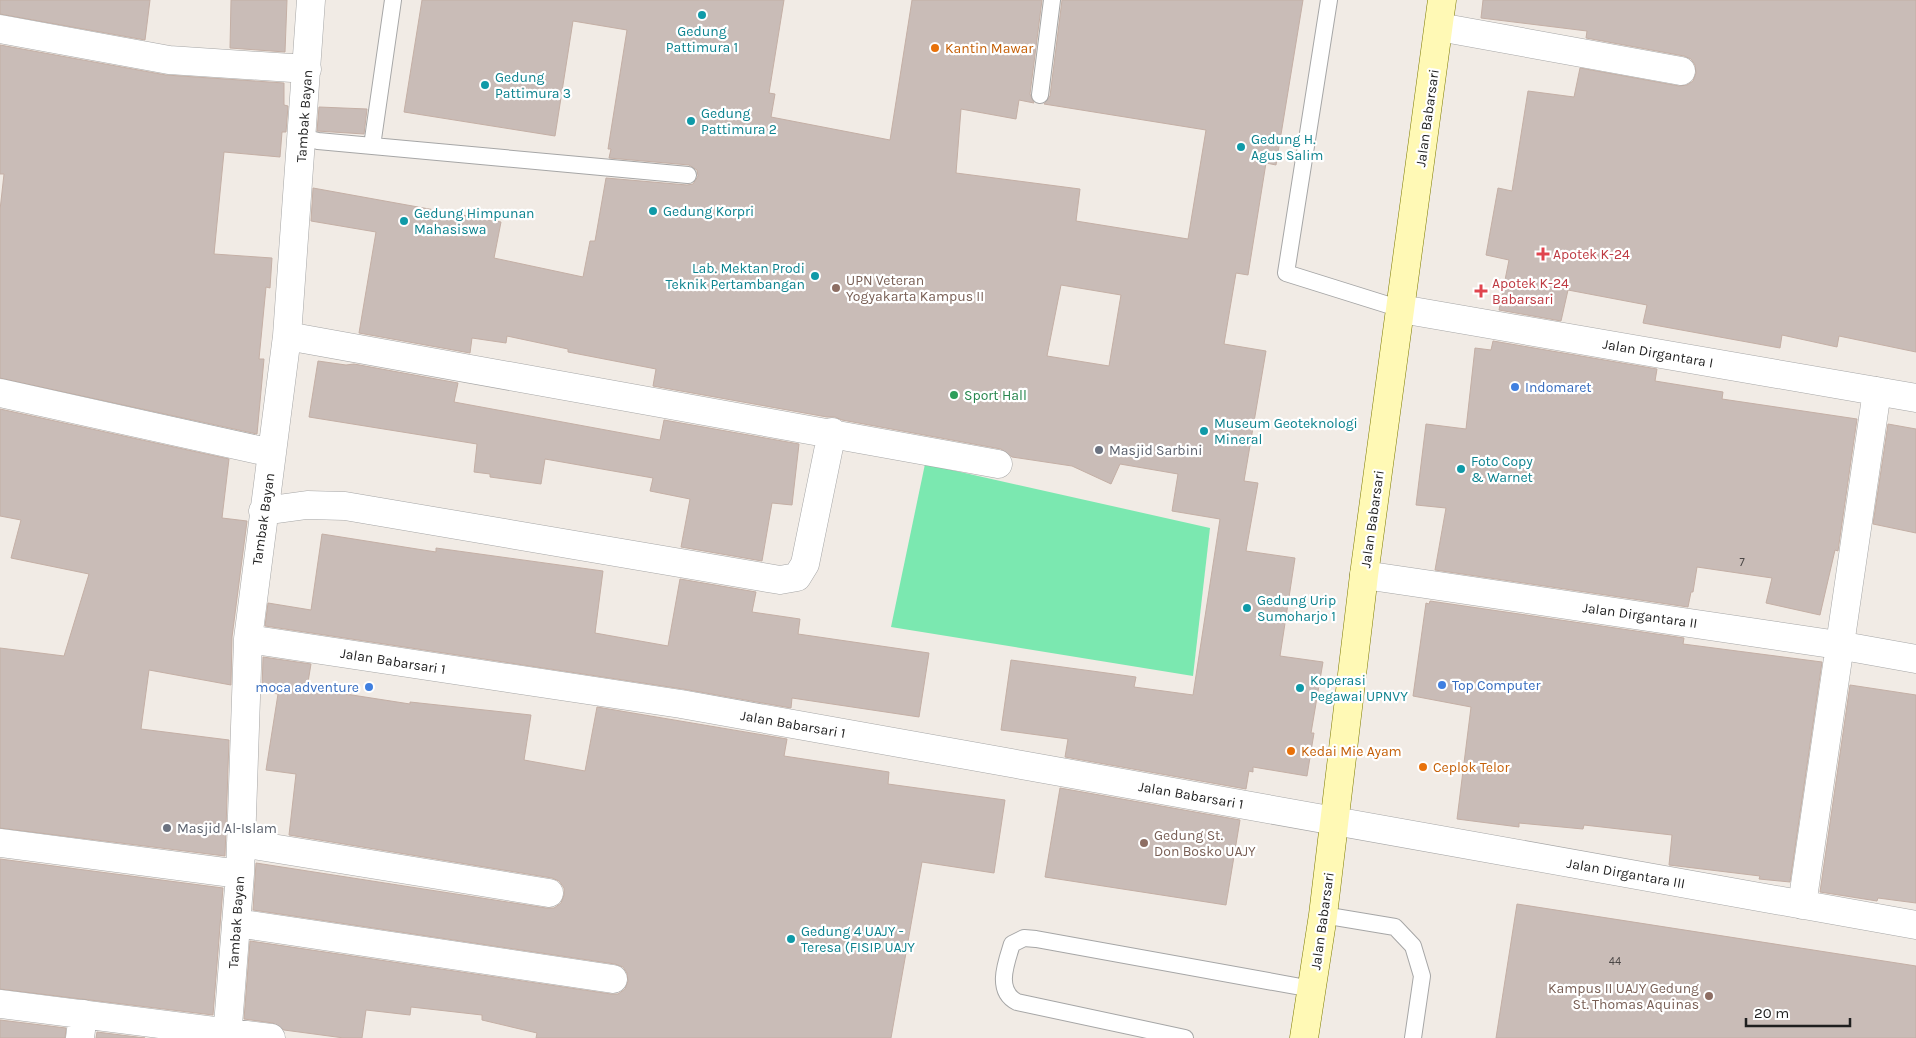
<svg xmlns="http://www.w3.org/2000/svg" width="1916" height="1038" viewBox="0 0 1916 1038" font-family="Karla,sans-serif">
  <style>
    .pitch { fill: #7be8b0 }
    .building { fill: #c9bcb7; stroke: #c4afa5; fill-rule: evenodd }
    .lines { fill: none; stroke-linecap: round; stroke-linejoin: round }
    .lane-casing { stroke: #a6a6a6; stroke-width: 18 }
    .street-casing { stroke: #a6a6a6; stroke-width: 29 }
    .secondary-casing { stroke: #7d7a00; stroke-width: 29 }
    .lane { stroke: #fff; stroke-width: 16 }
    .street { stroke: #fff; stroke-width: 28 }
    .secondary { stroke: #fff9b5; stroke-width: 28 }
    .culture-dot { fill: #0f9aa8; stroke: #fff; stroke-width: 2 }
    .food-dot { fill: #e8710a; stroke: #fff; stroke-width: 2 }
    .health-dot { fill: #e0444e; stroke: #fff; stroke-width: 2 }
    .education-dot { fill: #8d6e63; stroke: #fff; stroke-width: 2 }
    .shop-dot { fill: #3f7fe0; stroke: #fff; stroke-width: 2 }
    .leisure-dot { fill: #2e9e5b; stroke: #fff; stroke-width: 2 }
    .worship-dot { fill: #6b7280; stroke: #fff; stroke-width: 2 }
    .labels { text-anchor: middle; stroke-width: 4.5; stroke-linejoin: round; paint-order: stroke }
    .number-label { font-size: 11px; fill: #4a4645 }
    .culture-label { font-size: 14px; fill: #0d838f; stroke: #fff; text-anchor: start }
    .food-label { font-size: 14px; fill: #c56008; stroke: #fff; text-anchor: start }
    .street-label { font-size: 14px; fill: #1f1f1f; stroke: #fff }
    .health-label { font-size: 14px; fill: #be3a42; stroke: #fff; text-anchor: start }
    .education-label { font-size: 14px; fill: #785e54; stroke: #fff; text-anchor: start }
    .shop-label { font-size: 14px; fill: #366cbe; stroke: #fff; text-anchor: start }
    .leisure-label { font-size: 14px; fill: #27864d; stroke: #fff; text-anchor: start }
    .worship-label { font-size: 14px; fill: #5b616d; stroke: #fff; text-anchor: start }
  </style>
  <rect width="100%" height="100%" fill="#f1ebe5"/>
  <path class="pitch" d="M 925,464 L 1210,528 L 1193,676 L 891,627 Z"/>
  <path class="building" d="M 0,0 L 150,0 L 145,40 L 0,14 Z
    M 231,0 L 287,0 L 285,52 L 230,48 Z
    M 422,0 L 784,0 L 769,93 L 775,94 L 771,117 L 890,140 L 912,0 L 1042,0 L 1030,94 L 1034,103 L 1019,100 L 1016,119 L 961,109 L 956,173 L 1080,189 L 1076,221 L 1188,239 L 1206,130 L 1044,104 L 1050,96 L 1062,0 L 1303,0 L 1276,165 L 1266,163 L 1248,275 L 1236,273 L 1224,344 L 1266,351 L 1244,481 L 1258,483 L 1246,551 L 1295,558 L 1280,656 L 1323,662 L 1311,733 L 1314,733 L 1307,776 L 1253,767 L 1253,772 L 1249,771 L 1246,789 L 1065,757 L 1068,739 L 1001,730 L 1011,660 L 1136,677 L 1134,687 L 1193,695 L 1220,519 L 1172,511 L 1178,474 L 1120,464 L 1111,484 L 1072,466 L 1012,457 L 1001,449 L 842,420 L 835,417 L 827,417 L 653,386 L 656,369 L 568,352 L 568,349 L 507,336 L 506,343 L 472,338 L 470,353 L 359,333 L 376,232 L 311,221 L 313,188 L 501,222 L 494,258 L 583,277 L 590,241 L 595,241 L 606,178 L 687,185 L 693,184 L 698,176 L 697,170 L 689,165 L 609,158 L 611,149 L 608,149 L 627,30 L 573,21 L 555,136 L 404,112 ZM 1061,285 L 1121,295 L 1109,366 L 1047,356 Z
    M 1483,0 L 1916,0 L 1916,352 L 1839,336 L 1837,347 L 1782,335 L 1780,348 L 1643,323 L 1647,305 L 1568,290 L 1561,321 L 1499,310 L 1509,260 L 1486,255 L 1498,188 L 1512,191 L 1528,91 L 1574,97 L 1580,68 L 1679,86 L 1687,85 L 1693,81 L 1696,73 L 1695,65 L 1691,59 L 1684,56 L 1586,38 L 1587,31 L 1481,18 Z
    M 0,45 L 166,75 L 284,83 L 284,105 L 288,106 L 286,132 L 282,132 L 280,157 L 224,152 L 214,254 L 272,258 L 270,288 L 266,287 L 259,359 L 264,359 L 257,434 L 0,378 L 0,210 L 4,174 L 0,174 Z
    M 319,107 L 367,109 L 364,134 L 317,131 Z
    M 1493,341 L 1657,369 L 1655,381 L 1723,392 L 1722,399 L 1857,419 L 1838,551 L 1835,550 L 1820,615 L 1766,603 L 1772,578 L 1697,567 L 1693,592 L 1691,592 L 1688,607 L 1435,570 L 1446,508 L 1416,505 L 1426,424 L 1466,429 L 1475,348 L 1491,350 Z
    M 318,361 L 346,365 L 354,364 L 458,383 L 454,402 L 660,440 L 664,420 L 799,444 L 792,505 L 772,503 L 762,561 L 681,547 L 690,499 L 650,491 L 653,478 L 545,459 L 541,484 L 490,477 L 490,474 L 474,472 L 477,444 L 309,417 Z
    M 0,409 L 229,459 L 222,518 L 247,521 L 232,637 L 231,685 L 149,670 L 141,729 L 229,740 L 225,856 L 0,828 L 0,648 L 64,656 L 89,574 L 11,558 L 21,520 L 0,516 Z
    M 1888,424 L 1916,429 L 1916,533 L 1873,524 Z
    M 322,534 L 436,552 L 436,548 L 603,571 L 595,633 L 668,646 L 680,579 L 756,592 L 752,612 L 800,619 L 798,634 L 929,653 L 919,717 L 792,698 L 791,708 L 683,689 L 265,626 L 268,603 L 311,610 Z
    M 1430,601 L 1684,638 L 1683,644 L 1822,662 L 1790,882 L 1759,879 L 1760,876 L 1669,865 L 1672,835 L 1584,825 L 1583,829 L 1519,823 L 1519,827 L 1457,819 L 1471,707 L 1413,696 L 1426,603 L 1429,604 Z
    M 263,657 L 311,664 L 307,688 L 410,704 L 410,702 L 531,715 L 524,760 L 585,771 L 597,707 L 787,739 L 784,756 L 889,772 L 888,784 L 1005,800 L 994,873 L 922,862 L 891,1038 L 536,1038 L 537,1033 L 482,1020 L 482,1015 L 411,1007 L 410,1015 L 366,1010 L 362,1038 L 344,1038 L 284,1030 L 273,1023 L 244,1019 L 250,941 L 611,994 L 618,994 L 625,989 L 628,981 L 627,973 L 623,967 L 615,964 L 253,910 L 256,863 L 546,908 L 554,908 L 561,903 L 564,895 L 564,888 L 559,881 L 552,878 L 289,835 L 296,774 L 266,770 L 278,694 L 262,691 Z
    M 1850,685 L 1916,695 L 1916,903 L 1878,898 L 1877,901 L 1820,892 Z
    M 1060,788 L 1240,820 L 1226,905 L 1045,877 Z
    M 0,859 L 223,888 L 213,1015 L 0,989 Z
    M 1517,904 L 1916,966 L 1916,1038 L 1496,1038 Z
    M 0,1020 L 66,1028 L 65,1038 L 0,1038 Z
    M 97,1032 L 145,1038 L 96,1038 Z"/>
  <g class="lines">
    <g class="lane-casing">
      <path id="lane" d="M 1329,0 L 1286,273 L 1401,309
        M 1040,95 L 1052,0
        M 302,137 L 318,141 L 688,175
        M 372,146 L 393,0
        M 1323,915 L 1395,927 L 1413,946 L 1422,976 L 1413,1038
        M 1185,1038 L 1017,1002 C 995,991 1006,963 1012,944 L 1024,938 L 1036,939 L 1312,989"/>
    </g>
    <g class="street-casing">
      <path id="street" d="M 1439,27 L 1681,71
        M 0,29 L 169,60 L 307,69
        M 1401,309 L 1916,398
        M 287,336 L 998,464
        M 0,393 L 272,453
        M 263,511 L 307,505 L 345,506 L 780,580 L 797,577 L 805,564 L 832,432
        M 1364,575 L 1838,645 L 1916,659
        M 248,639 L 681,704 L 1916,925
        M 0,843 L 240,874
        M 241,843 L 549,893
        M 1802,905 L 1877,391
        M 236,923 L 613,979
        M 0,1004 L 271,1038
        M 80,1038 L 83,1014
        M 227,1038 L 240,874 L 248,639 L 287,336 L 311,0"/>
    </g>
    <g class="secondary-casing">
      <path id="secondary" d="M 1304,1038 L 1323,915 L 1364,575 L 1442,0"/>
    </g>
    <use href="#lane" class="lane"/>
    <use href="#street" class="street"/>
    <use href="#secondary" class="secondary"/>
  </g>
  <g class="culture-dot">
    <circle cx="702" cy="15" r="5"/>
    <circle cx="485" cy="85" r="5"/>
    <circle cx="691" cy="121" r="5"/>
    <circle cx="1241" cy="147" r="5"/>
    <circle cx="653" cy="211" r="5"/>
    <circle cx="404" cy="221" r="5"/>
    <circle cx="815" cy="276" r="5"/>
    <circle cx="1204" cy="431" r="5"/>
    <circle cx="1461" cy="469" r="5"/>
    <circle cx="1247" cy="608" r="5"/>
    <circle cx="1300" cy="688" r="5"/>
    <circle cx="791" cy="939" r="5"/>
  </g>
  <g class="food-dot">
    <circle cx="935" cy="48" r="5"/>
    <circle cx="1291" cy="751" r="5"/>
    <circle cx="1423" cy="767" r="5"/>
  </g>
  <g class="health-dot">
    <path d="M1540.5 246.5h5v5h5v5h-5v5h-5v-5h-5v-5h5z"/>
    <path d="M1478.5 283.5h5v5h5v5h-5v5h-5v-5h-5v-5h5z"/>
  </g>
  <g class="education-dot">
    <circle cx="836" cy="288" r="5"/>
    <circle cx="1144" cy="843" r="5"/>
    <circle cx="1709" cy="996" r="5"/>
  </g>
  <g class="shop-dot">
    <circle cx="1515" cy="387" r="5"/>
    <circle cx="1442" cy="685" r="5"/>
    <circle cx="369" cy="687" r="5"/>
  </g>
  <circle class="leisure-dot" cx="954" cy="395" r="5"/>
  <g class="worship-dot">
    <circle cx="1099" cy="450" r="5"/>
    <circle cx="167" cy="828" r="5"/>
  </g>
  <g class="labels">
    <g class="number-label">
      <text x="1742" y="566">7</text>
      <text x="1615" y="965">44</text>
    </g>
    <g class="culture-label">
      <text x="702" y="36" text-anchor="middle">Gedung<tspan x="702" dy="16">Pattimura 1</tspan></text>
      <text x="495" y="82">Gedung<tspan x="495" dy="16">Pattimura 3</tspan></text>
      <text x="701" y="118">Gedung<tspan x="701" dy="16">Pattimura 2</tspan></text>
      <text x="1251" y="144">Gedung H.<tspan x="1251" dy="16">Agus Salim</tspan></text>
      <text x="663" y="216">Gedung Korpri</text>
      <text x="414" y="218">Gedung Himpunan<tspan x="414" dy="16">Mahasiswa</tspan></text>
      <text x="805" y="273" text-anchor="end">Lab. Mektan Prodi<tspan x="805" dy="16">Teknik Pertambangan</tspan></text>
      <text x="1214" y="428">Museum Geoteknologi<tspan x="1214" dy="16">Mineral</tspan></text>
      <text x="1471" y="466">Foto Copy<tspan x="1471" dy="16">&amp; Warnet</tspan></text>
      <text x="1257" y="605">Gedung Urip<tspan x="1257" dy="16">Sumoharjo 1</tspan></text>
      <text x="1310" y="685">Koperasi<tspan x="1310" dy="16">Pegawai UPNVY</tspan></text>
      <text x="801" y="936">Gedung 4 UAJY -<tspan x="801" dy="16">Teresa (FISIP UAJY</tspan></text>
    </g>
    <g class="food-label">
      <text x="945" y="53">Kantin Mawar</text>
      <text x="1301" y="756">Kedai Mie Ayam</text>
      <text x="1433" y="772">Ceplok Telor</text>
    </g>
    <g class="street-label">
      <text transform="translate(304 116) rotate(-86)" y="5">Tambak Bayan</text>
      <text transform="translate(1427 118) rotate(-82)" y="5">Jalan Babarsari</text>
      <text transform="translate(1658 353) rotate(10)" y="5">Jalan Dirgantara I</text>
      <text transform="translate(263 519) rotate(-82)" y="5">Tambak Bayan</text>
      <text transform="translate(1372 519) rotate(-82)" y="5">Jalan Babarsari</text>
      <text transform="translate(1640 615) rotate(8)" y="5">Jalan Dirgantara II</text>
      <text transform="translate(393 661) rotate(9)" y="5">Jalan Babarsari 1</text>
      <text transform="translate(793 724) rotate(10)" y="5">Jalan Babarsari 1</text>
      <text transform="translate(1191 795) rotate(10)" y="5">Jalan Babarsari 1</text>
      <text transform="translate(1626 873) rotate(10)" y="5">Jalan Dirgantara III</text>
      <text transform="translate(1322 921) rotate(-82)" y="5">Jalan Babarsari</text>
      <text transform="translate(236 922) rotate(-86)" y="5">Tambak Bayan</text>
    </g>
    <g class="health-label">
      <text x="1553" y="259">Apotek K-24</text>
      <text x="1492" y="288">Apotek K-24<tspan x="1492" dy="16">Babarsari</tspan></text>
    </g>
    <g class="education-label">
      <text x="846" y="285">UPN Veteran<tspan x="846" dy="16">Yogyakarta Kampus II</tspan></text>
      <text x="1154" y="840">Gedung St.<tspan x="1154" dy="16">Don Bosko UAJY</tspan></text>
      <text x="1699" y="993" text-anchor="end">Kampus II UAJY Gedung<tspan x="1699" dy="16">St. Thomas Aquinas</tspan></text>
    </g>
    <g class="shop-label">
      <text x="1525" y="392">Indomaret</text>
      <text x="1452" y="690">Top Computer</text>
      <text x="359" y="692" text-anchor="end">moca adventure</text>
    </g>
    <g class="leisure-label">
      <text x="964" y="400">Sport Hall</text>
    </g>
    <g class="worship-label">
      <text x="1109" y="455">Masjid Sarbini</text>
      <text x="177" y="833">Masjid Al-Islam</text>
    </g>
  </g>
  <path d="M1746 1018v8h104v-8" fill="none" stroke="#1f1f1f" stroke-width="2.5"/>
  <text x="1754" y="1018" font-size="15" fill="#1f1f1f" stroke="#ffffff" stroke-width="4" paint-order="stroke">20 m</text>
</svg>
